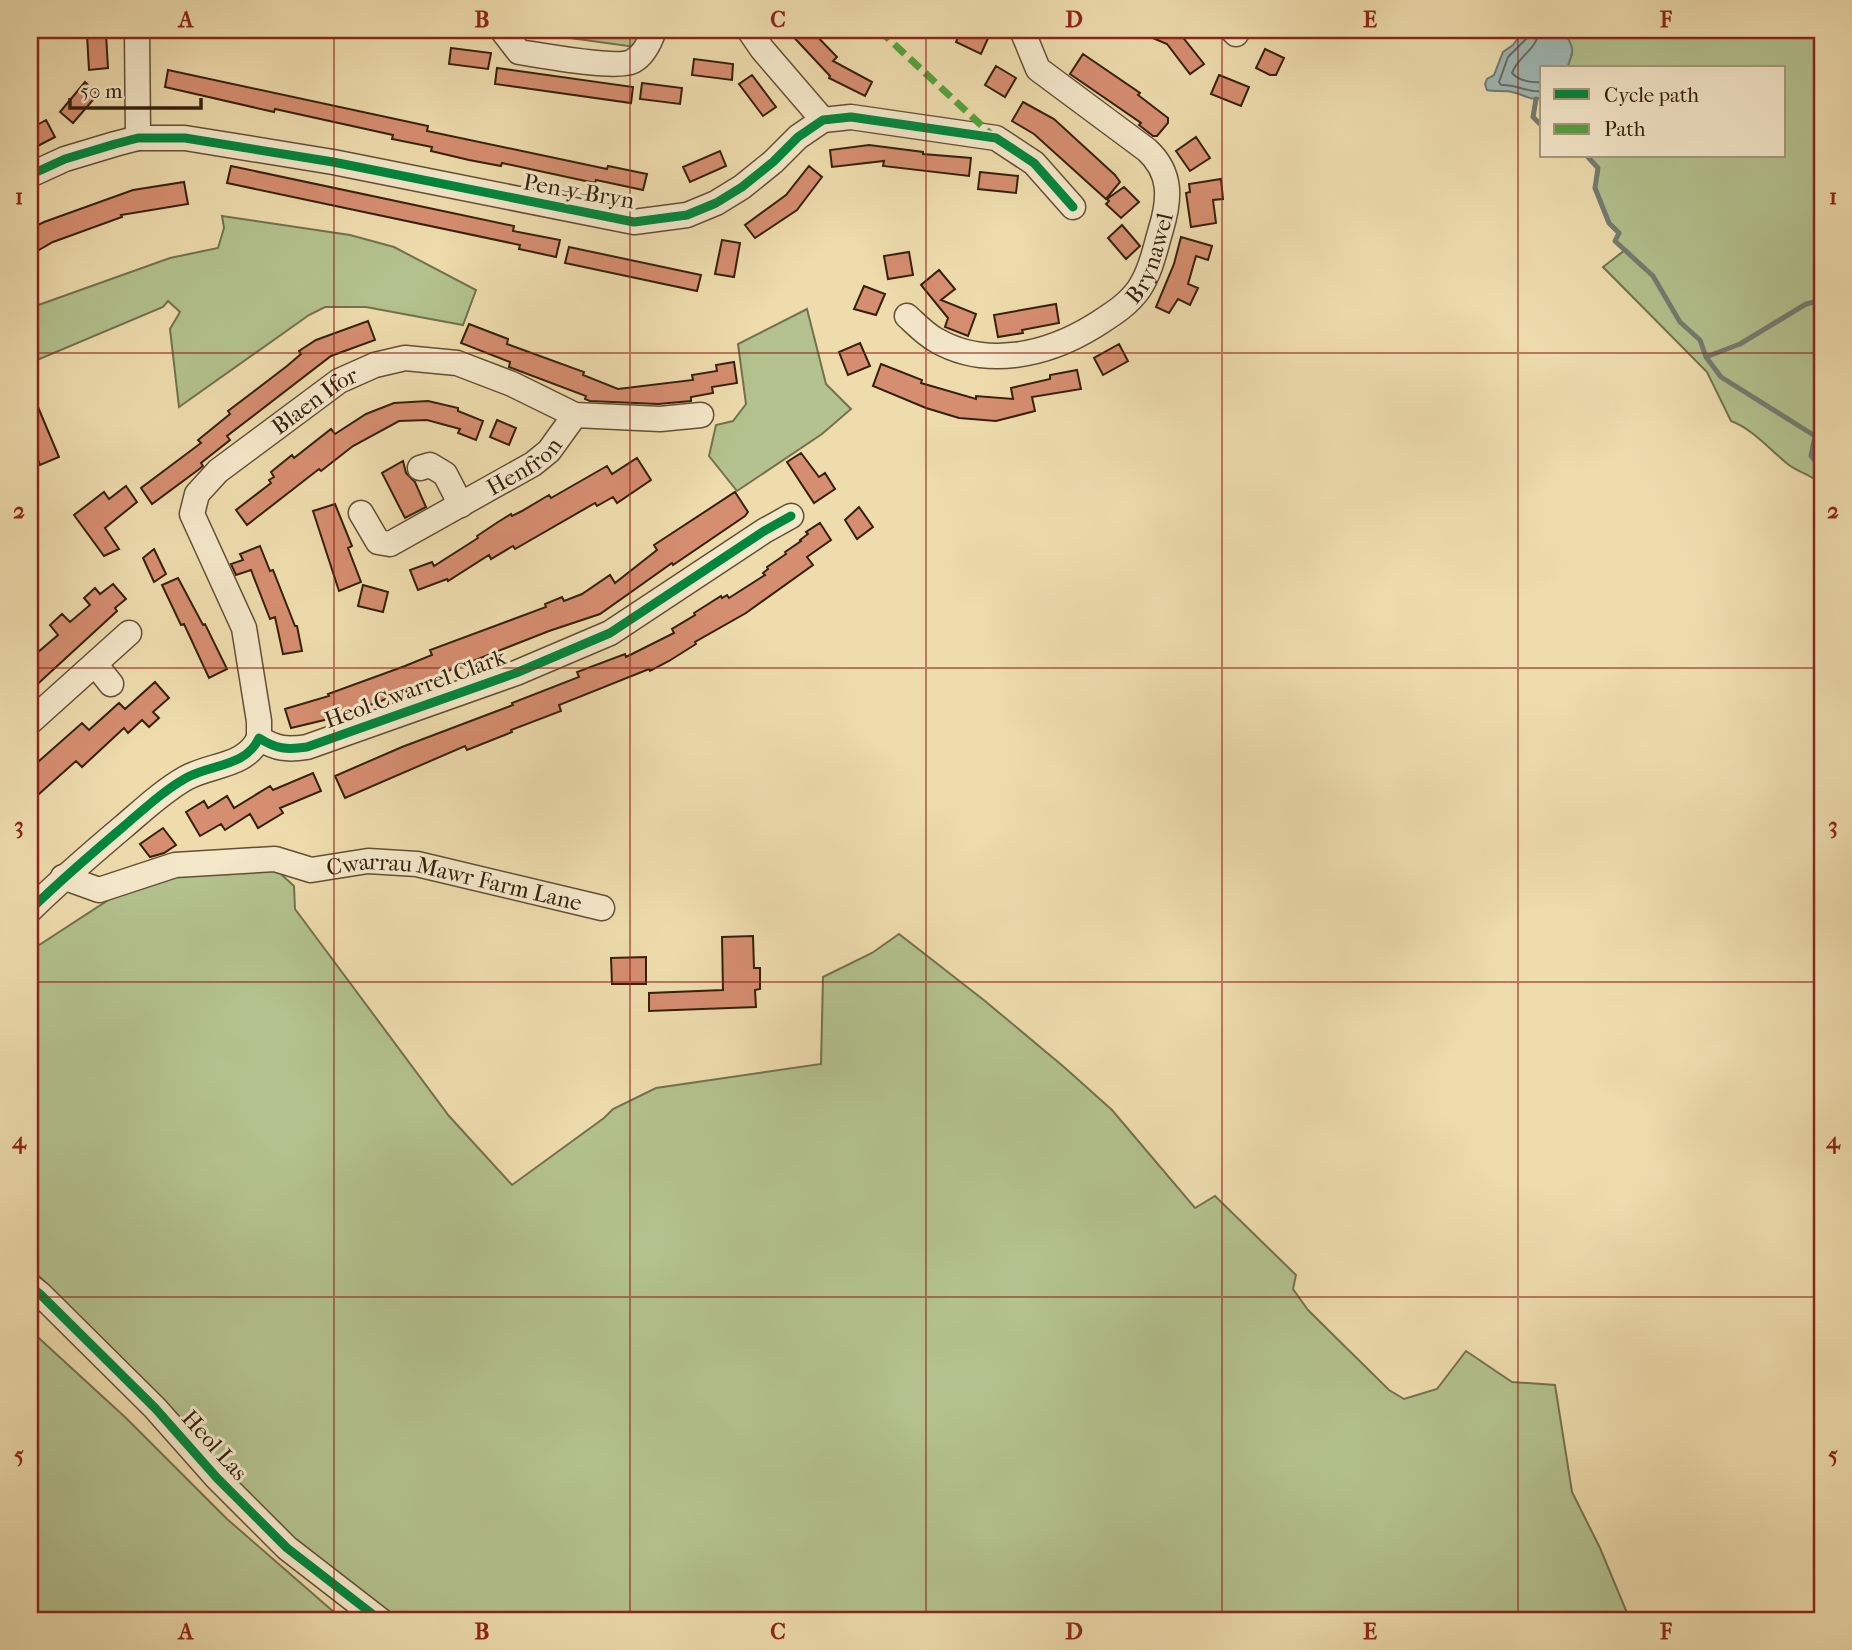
<svg xmlns="http://www.w3.org/2000/svg" width="1852" height="1650" viewBox="0 0 1852 1650" font-family="'IM FELL French Canon',serif">
  <style>
    .green { fill: #b3c28e; stroke: #74714e; stroke-width: 2 }
    .water { fill: #9eb9b5; stroke: #747c72; stroke-width: 2 }
    .lines { fill: none; stroke-linecap: round; stroke-linejoin: round }
    .shore { stroke: #6a6c61; stroke-width: 2 }
    .stream { stroke: #747c72; stroke-width: 5 }
    .building { fill: #d68e70; stroke: #35200d; stroke-width: 2 }
    .minor-casing { stroke: #634f35; stroke-width: 27 }
    .minor { stroke: #f4e8ca; stroke-width: 24 }
    .quiet { stroke: #53a23e; stroke-width: 7; stroke-dasharray: 14 7; stroke-linecap: butt }
    .cycleway-casing { stroke: #f4e8ca; stroke-width: 13 }
    .cycleway { stroke: #00873e; stroke-width: 9 }
    .grid { fill: none; stroke: #8f2418; stroke-width: 2; stroke-opacity: 0.55 }
    .labels { text-anchor: middle; stroke-width: 6; stroke-linejoin: round; paint-order: stroke }
    .street-label { font-size: 23px; fill: #35200d; stroke: #f4e8ca }
    .neatline { fill: none; stroke: #8f2418; stroke-width: 2.5 }
    .grid-label { font-size: 23px; text-anchor: middle; font-weight: bold; fill: #8f2418 }
  </style>
  <rect width="100%" height="100%" fill="#eedcad"/>
  <filter id="stains"><feTurbulence type="fractalNoise" baseFrequency=".00286" numOctaves="4"/><feColorMatrix values="0 0 0 0 .2 0 0 0 0 .09 0 0 0 0 .02 0 0 0 .5 -.17"/></filter>
  <radialGradient id="worn" r=".72"><stop offset=".6" stop-color="#630" stop-opacity="0"/><stop offset="1" stop-color="#630" stop-opacity=".3"/></radialGradient>
  <path class="green" d="M 512,30 L 648,30 L 635,47 Z
    M 1563,30 L 1822,30 L 1822,485 C 1812,475 1800,473 1789,465 C 1770,450 1753,429 1731,421 L 1707,372 L 1603,267 L 1625,250 L 1615,241 L 1619,233 L 1609,223 L 1595,188 L 1598,168 L 1587,156 L 1784,156 L 1784,68 L 1567,68 L 1572,54 Z
    M 222,216 L 350,235 L 394,247 L 476,290 L 463,325 L 366,307 L 325,307 L 309,315 L 179,407 L 170,329 L 180,312 L 168,301 L 163,307 L 30,363 L 30,308 L 170,258 L 218,248 L 224,228 Z
    M 807,309 L 826,384 L 851,409 L 822,434 L 737,491 L 709,456 L 716,425 L 733,421 L 746,404 L 738,344 Z
    M 272,866 L 294,886 L 295,909 L 449,1116 L 512,1185 L 604,1118 L 613,1109 L 656,1088 L 821,1064 L 823,977 L 872,953 L 899,934 L 985,1001 L 1064,1067 L 1112,1110 L 1195,1208 L 1215,1196 L 1296,1275 L 1293,1289 L 1308,1310 L 1389,1390 L 1404,1399 L 1437,1389 L 1466,1351 L 1512,1382 L 1555,1385 L 1572,1492 L 1600,1548 L 1630,1620 L 396,1620 L 340,1578 L 272,1521 L 157,1396 L 30,1267 L 30,951 L 110,899 L 169,873 Z
    M 30,1330 L 126,1418 L 227,1519 L 343,1620 L 30,1620 Z"/>
  <path class="water" d="M 1524,30 L 1563,30 C 1574,48 1575,48 1567,68 L 1542,68 L 1542,97 C 1530,102 1524,94 1512,92 C 1504,90 1496,92 1487,90 L 1485,84 L 1487,79 L 1494,75 L 1503,52 L 1513,45 Z"/>
  <g class="lines">
    <path class="shore" d="M 1530,30 L 1528,37 L 1508,57 L 1499,82 L 1501,85 C 1516,84 1528,93 1542,91
      M 1539,30 C 1538,49 1518,56 1512,73 C 1519,81 1532,83 1542,82"/>
    <path class="stream" d="M 1536,99 L 1533,117 L 1542,126
      M 1587,156 L 1598,168 L 1595,188 L 1609,223 L 1619,233 L 1615,241 L 1653,276 L 1680,322 L 1700,340 L 1706,357 L 1721,377 L 1815,436 L 1811,456 L 1822,469
      M 1706,357 L 1740,344 L 1806,304 L 1822,300"/>
  </g>
  <path class="building" d="M 787,30 L 811,30 L 837,57 L 833,61 L 872,82 L 865,96 L 829,78 L 830,76 Z
    M 961,30 L 975,30 L 989,36 L 981,54 L 956,42 Z
    M 1134,30 L 1177,30 L 1204,64 L 1190,74 L 1167,44 Z
    M 106,34 L 108,68 L 89,70 L 87,35 Z
    M 451,48 L 491,53 L 488,69 L 449,64 Z
    M 1265,49 L 1284,58 L 1276,75 L 1270,75 L 1256,68 Z
    M 1083,54 L 1140,93 L 1138,95 L 1168,118 L 1168,123 L 1157,136 L 1153,136 L 1139,125 L 1141,123 L 1070,74 Z
    M 694,59 L 733,64 L 732,80 L 692,75 Z
    M 996,66 L 1016,78 L 1005,97 L 985,85 Z
    M 497,68 L 633,87 L 631,103 L 495,84 Z
    M 168,70 L 428,126 L 427,131 L 607,169 L 608,166 L 647,174 L 643,190 L 596,180 L 595,183 L 502,163 L 501,166 L 469,160 L 431,151 L 432,147 L 392,139 L 393,135 L 275,109 L 274,112 L 165,87 Z
    M 752,75 L 776,107 L 763,116 L 739,84 Z
    M 1219,75 L 1249,87 L 1241,106 L 1211,94 Z
    M 85,82 L 98,94 L 73,123 L 60,112 Z
    M 642,83 L 682,88 L 680,104 L 640,99 Z
    M 1023,102 L 1054,119 L 1115,175 L 1120,182 L 1106,199 L 1034,134 L 1012,121 Z
    M 46,120 L 55,137 L 30,150 L 30,129 Z
    M 1196,137 L 1210,158 L 1190,171 L 1176,151 Z
    M 869,145 L 923,152 L 923,154 L 971,158 L 969,176 L 883,166 L 884,161 L 832,167 L 830,150 Z
    M 720,151 L 726,166 L 690,182 L 683,167 Z
    M 231,166 L 514,226 L 513,231 L 560,240 L 556,257 L 519,249 L 520,245 L 227,183 Z
    M 809,166 L 822,177 L 797,210 L 755,238 L 745,225 L 786,195 Z
    M 980,172 L 1018,176 L 1016,193 L 978,189 Z
    M 1221,179 L 1223,199 L 1213,200 L 1216,223 L 1191,227 L 1186,193 L 1190,192 L 1189,184 Z
    M 184,182 L 188,204 L 121,215 L 122,217 L 53,242 L 30,255 L 30,229 L 44,222 L 133,190 Z
    M 1124,187 L 1139,202 L 1121,218 L 1106,204 L 1109,201 L 1107,199 Z
    M 1122,225 L 1140,246 L 1126,259 L 1108,238 Z
    M 1181,237 L 1212,246 L 1208,260 L 1196,256 L 1188,284 L 1198,288 L 1190,305 L 1178,299 L 1169,313 L 1156,307 L 1174,264 Z
    M 722,240 L 740,243 L 734,277 L 715,274 Z
    M 569,247 L 701,275 L 697,291 L 565,263 Z
    M 909,252 L 913,275 L 888,279 L 884,256 Z
    M 939,270 L 955,289 L 941,300 L 976,314 L 968,336 L 945,327 L 948,318 L 921,285 Z
    M 864,286 L 885,294 L 876,315 L 854,309 Z
    M 1056,304 L 1059,323 L 1022,330 L 1023,333 L 998,337 L 994,315 Z
    M 368,321 L 375,340 L 331,356 L 227,436 L 230,440 L 201,463 L 203,466 L 198,470 L 152,504 L 141,488 L 201,443 L 198,440 L 230,414 L 228,411 L 287,366 L 301,354 L 299,351 L 316,340 Z
    M 469,324 L 508,339 L 507,344 L 584,372 L 583,375 L 618,389 L 693,380 L 692,375 L 717,371 L 716,365 L 734,362 L 737,383 L 712,387 L 713,393 L 691,397 L 691,401 L 658,404 L 590,401 L 585,399 L 586,396 L 509,367 L 510,362 L 461,343 Z
    M 860,343 L 870,366 L 848,375 L 839,352 Z
    M 1119,344 L 1128,361 L 1103,375 L 1094,358 Z
    M 881,364 L 922,380 L 921,383 L 976,399 L 976,396 L 1013,399 L 1011,388 L 1050,379 L 1050,375 L 1077,370 L 1081,389 L 1032,397 L 1035,411 L 996,421 L 959,418 L 926,408 L 873,386 Z
    M 30,388 L 59,457 L 40,465 L 30,438 Z
    M 428,401 L 458,408 L 458,411 L 483,421 L 476,440 L 458,433 L 460,429 L 427,420 L 399,421 L 353,446 L 321,471 L 319,469 L 247,525 L 236,510 L 271,483 L 269,480 L 274,477 L 271,472 L 292,455 L 294,458 L 331,429 L 335,434 L 366,414 L 394,403 Z
    M 497,420 L 516,428 L 509,445 L 490,437 Z
    M 801,453 L 819,477 L 825,473 L 835,489 L 814,503 L 787,462 Z
    M 637,458 L 651,480 L 617,503 L 613,497 L 597,506 L 595,503 L 515,549 L 513,546 L 491,559 L 489,555 L 448,581 L 447,579 L 418,590 L 410,570 L 432,562 L 434,566 L 478,538 L 477,536 L 498,522 L 511,514 L 512,516 L 522,511 L 549,495 L 551,498 L 607,466 L 612,474 Z
    M 403,461 L 406,473 L 415,482 L 426,507 L 405,518 L 382,473 Z
    M 126,486 L 137,502 L 105,528 L 119,549 L 104,556 L 74,515 L 104,492 L 109,499 Z
    M 735,492 L 748,512 L 745,516 L 673,565 L 672,563 L 600,614 L 549,631 L 435,676 L 436,678 L 381,701 L 337,717 L 291,728 L 285,709 L 329,696 L 328,694 L 405,666 L 432,655 L 430,650 L 546,607 L 545,604 L 562,597 L 564,601 L 582,594 L 610,575 L 615,583 L 657,550 L 654,545 Z
    M 335,504 L 352,546 L 348,548 L 361,582 L 339,591 L 313,511 Z
    M 859,507 L 873,527 L 857,539 L 845,520 Z
    M 820,523 L 831,540 L 807,557 L 813,565 L 746,613 L 695,642 L 696,644 L 669,661 L 650,671 L 649,669 L 559,705 L 561,711 L 511,730 L 512,732 L 467,750 L 465,746 L 345,798 L 335,776 L 402,747 L 513,705 L 512,703 L 579,677 L 577,672 L 625,654 L 626,657 L 674,633 L 672,629 L 695,615 L 694,613 L 721,596 L 722,598 L 727,595 L 729,598 L 765,575 L 763,573 L 768,569 L 767,567 L 786,554 L 785,552 L 801,541 L 800,540 L 808,534 L 806,532 Z
    M 260,546 L 270,571 L 273,570 L 295,626 L 297,626 L 302,651 L 283,654 L 275,617 L 270,619 L 251,570 L 236,575 L 231,564 L 243,560 L 240,554 Z
    M 154,549 L 166,574 L 154,582 L 143,558 Z
    M 178,578 L 203,625 L 205,624 L 227,669 L 209,678 L 184,624 L 181,625 L 162,585 Z
    M 113,584 L 126,599 L 115,608 L 117,611 L 30,691 L 30,659 L 58,635 L 50,625 L 62,614 L 70,622 L 90,605 L 84,598 L 95,588 L 100,594 Z
    M 363,585 L 388,592 L 383,612 L 358,606 Z
    M 155,682 L 169,698 L 153,712 L 159,718 L 149,727 L 142,720 L 128,733 L 124,728 L 82,767 L 76,761 L 30,802 L 30,769 L 82,723 L 89,730 L 119,703 L 125,709 Z
    M 313,773 L 321,791 L 280,808 L 283,813 L 258,828 L 250,814 L 225,830 L 221,824 L 200,836 L 186,812 L 204,801 L 208,808 L 227,796 L 234,808 L 270,786 L 273,790 Z
    M 163,828 L 176,845 L 164,853 L 150,857 L 140,844 Z
    M 753,936 L 754,968 L 760,968 L 760,989 L 755,990 L 756,1007 L 649,1011 L 649,993 L 723,990 L 722,937 Z
    M 646,957 L 646,984 L 612,984 L 611,958 Z"/>
  <g class="lines">
    <g class="minor-casing">
      <g id="minor">
        <path d="M 137,30 L 138,138"/>
        <path d="M 502,30 L 519,52 C 539,55 618,70 633,61 C 644,55 650,42 654,30"/>
        <path d="M 749,30 L 762,49 L 823,120"/>
        <path d="M 1232,30 L 1236,34"/>
        <path d="M 30,175 L 65,159 L 115,144 L 138,138 L 185,138 L 333,162 L 634,222 L 687,215 L 716,203 L 742,187 L 773,162 L 798,137 L 823,120 L 851,117 L 996,138 L 1034,163 L 1073,207"/>
        <path id="s1" d="M 907,316 C 916,324 925,334 936,340 C 986,369 1047,355 1094,326 C 1111,315 1127,306 1139,289 C 1151,271 1155,249 1161,229 C 1170,199 1172,173 1147,150 L 1038,69 L 1022,30"/>
        <path d="M 420,468 L 430,465 L 445,474 L 461,505"/>
        <path id="s2" d="M 361,513 L 378,542 L 390,544 L 533,464 L 549,451 L 575,415"/>
        <path d="M 95,664 L 111,684"/>
        <path d="M 30,722 L 129,633"/>
        <path id="s3" d="M 259,738 L 259,721 L 244,628 L 192,514 L 197,494 L 218,471 L 339,381 L 375,365 L 405,358 L 457,363 L 512,384 L 575,415 L 660,419 L 701,415"/>
        <path id="s4" d="M 63,877 L 99,890 L 175,865 L 275,859 L 311,870 L 368,861 L 417,864 L 602,908"/>
        <path d="M 30,910 C 60,881 91,854 123,827 C 143,810 163,791 186,778 C 211,764 246,767 259,738 C 276,749 287,750 307,747 L 516,673 L 610,633 L 764,531 L 791,516"/>
        <path d="M 30,1286 L 40,1294 L 155,1408 L 217,1478 L 287,1548 L 380,1620"/>
      </g>
    </g>
    <use href="#minor" class="minor"/>
    <path class="quiet" d="M 879,30 L 994,137"/>
    <g class="cycleway-casing">
      <path id="cycleway" d="M 30,175 L 65,159 L 115,144 L 138,138 L 185,138 L 333,162 L 634,222 L 687,215 L 716,203 L 742,187 L 773,162 L 798,137 L 823,120 L 851,117 L 996,138 L 1034,163 L 1073,207
        M 30,910 C 60,881 91,854 123,827 C 143,810 163,791 186,778 C 211,764 246,767 259,738 C 276,749 287,750 307,747 L 516,673 L 610,633 L 764,531 L 791,516
        M 30,1286 L 40,1294 L 155,1408 L 217,1478 L 287,1548 L 380,1620"/>
    </g>
    <use href="#cycleway" class="cycleway"/>
  </g>
  <path class="grid" d="M 334,30 L 334,1620M 630,30 L 630,1620M 926,30 L 926,1620M 1222,30 L 1222,1620M 1518,30 L 1518,1620M 30,353 L 1822,353M 30,668 L 1822,668M 30,982 L 1822,982M 30,1297 L 1822,1297"/>
  <g class="labels">
    <g class="street-label">
      <text transform="translate(579 191) rotate(10)" y="8">Pen-y-Bryn</text>
      <text dy="8" stroke="none"><textPath href="#s1" startOffset="296">Brynawel</textPath></text>
      <text dy="8" stroke="none"><textPath href="#s3" startOffset="408">Blaen Ifor</textPath></text>
      <text dy="8" stroke="none"><textPath href="#s2" startOffset="201">Henfron</textPath></text>
      <text transform="translate(415 688) rotate(-20)" y="8">Heol Cwarrel Clark</text>
      <text dy="8" stroke="none"><textPath href="#s4" startOffset="402">Cwarrau Mawr Farm Lane</textPath></text>
      <text transform="translate(215 1445) rotate(48)" y="8">Heol Las</text>
    </g>
  </g>
  <rect width="1852" height="1650" fill="none" stroke="#eedcad" stroke-width="77"/>
  <rect x="1540" y="66" width="245" height="91" fill="#f4e8ca" stroke="#a8987e" stroke-width="2"/>
  <rect x="1554" y="89" width="35" height="10" fill="#00873e" stroke="#a8987e" stroke-width="2"/>
  <text x="1604" y="102" font-size="21" fill="#35200d">Cycle path</text>
  <rect x="1554" y="124" width="35" height="10" fill="#53a23e" stroke="#a8987e" stroke-width="2"/>
  <text x="1604" y="136" font-size="21" fill="#35200d">Path</text>
  <path d="M70 98v10h131v-10" fill="none" stroke="#35200d" stroke-width="3.5"/>
  <text x="80" y="98" font-size="21" fill="#35200d" stroke="#f4e8ca" stroke-width="5" paint-order="stroke">50 m</text>
  <rect x="38" y="38" width="1776" height="1574" class="neatline"/>
  <g class="grid-label">
    <text x="186" y="27">A</text>
    <text x="482" y="27">B</text>
    <text x="778" y="27">C</text>
    <text x="1074" y="27">D</text>
    <text x="1370" y="27">E</text>
    <text x="1666" y="27">F</text>
    <text x="19" y="204">1</text>
    <text x="1833" y="204">1</text>
    <text x="19" y="518">2</text>
    <text x="1833" y="518">2</text>
    <text x="19" y="833">3</text>
    <text x="1833" y="833">3</text>
    <text x="19" y="1148">4</text>
    <text x="1833" y="1148">4</text>
    <text x="19" y="1462">5</text>
    <text x="1833" y="1462">5</text>
    <text x="186" y="1639">A</text>
    <text x="482" y="1639">B</text>
    <text x="778" y="1639">C</text>
    <text x="1074" y="1639">D</text>
    <text x="1370" y="1639">E</text>
    <text x="1666" y="1639">F</text>
  </g>
  <rect width="100%" height="100%" filter="url(#stains)"/>
  <rect width="100%" height="100%" fill="url(#worn)"/>
</svg>
